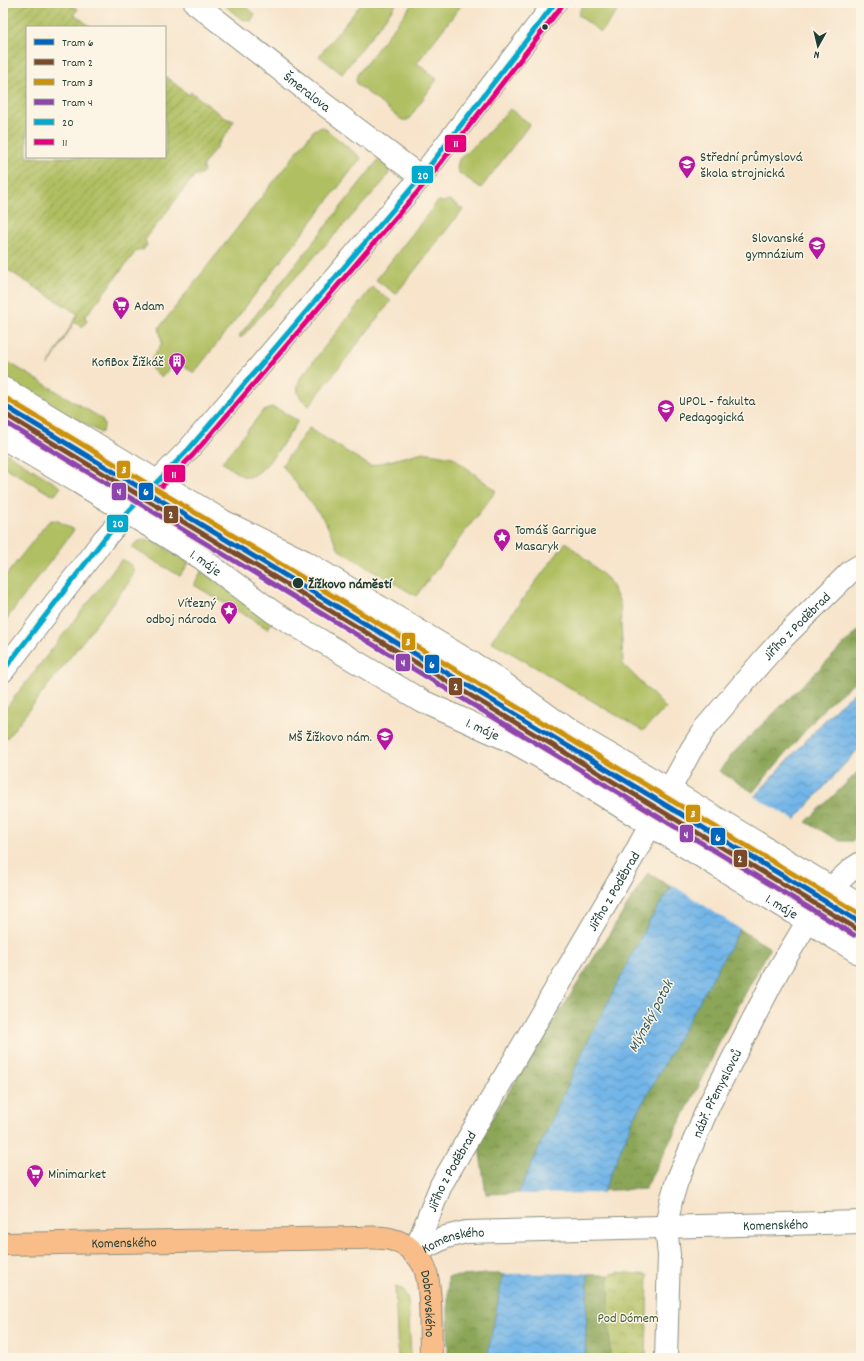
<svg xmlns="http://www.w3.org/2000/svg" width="864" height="1361" viewBox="0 0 864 1361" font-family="Dekko,sans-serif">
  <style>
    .grass { fill: #b0bf62; stroke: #687e4b }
    .forest { fill: url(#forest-crowns); stroke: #567246 }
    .park { fill: url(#park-crowns); stroke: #687e4b }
    .garden { fill: url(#garden-furrows); stroke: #687e4b }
    .water { fill: url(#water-waves); stroke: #48798e }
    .pier { fill: #f7e4cb }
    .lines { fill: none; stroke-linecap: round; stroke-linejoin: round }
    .minor-casing { stroke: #8b9080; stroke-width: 24 }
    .major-casing { stroke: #8b9080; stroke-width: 24 }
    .minor { stroke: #fff; stroke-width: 22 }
    .major { stroke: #f9bd89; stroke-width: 22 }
    .bus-1-casing { stroke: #fcf5e5; stroke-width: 8 }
    .bus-2-casing { stroke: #fcf5e5; stroke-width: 8 }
    .bus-1 { stroke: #00a9ce; stroke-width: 5 }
    .bus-2 { stroke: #e5007d; stroke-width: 5 }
    .tram-1-casing { stroke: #fcf5e5; stroke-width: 8 }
    .tram-2-casing { stroke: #fcf5e5; stroke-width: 8 }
    .tram-3-casing { stroke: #fcf5e5; stroke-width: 8 }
    .tram-4-casing { stroke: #fcf5e5; stroke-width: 8 }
    .tram-1 { stroke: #0065bd; stroke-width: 5 }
    .tram-2 { stroke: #7a4b2a; stroke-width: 5 }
    .tram-3 { stroke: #cc910a; stroke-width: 5 }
    .tram-4 { stroke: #8e44ad; stroke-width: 5 }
    .bus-dot { fill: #1f3d34; stroke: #fcf5e5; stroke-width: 1.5 }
    .labels { text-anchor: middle; stroke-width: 3; stroke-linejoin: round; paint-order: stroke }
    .street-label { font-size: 14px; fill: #1f3d34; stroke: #fcf5e5 }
    .poi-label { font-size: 14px; fill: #1f3d34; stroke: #fcf5e5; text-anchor: start }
    .stop-label { font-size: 14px; font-weight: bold; fill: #1f3d34; stroke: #fcf5e5; text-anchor: start }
    .park-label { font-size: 14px; fill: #435e40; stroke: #fcf5e5 }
    .water-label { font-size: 15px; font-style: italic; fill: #345b61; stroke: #fcf5e5 }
    .line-badge { stroke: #fcf5e5; stroke-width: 1.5 }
    .badge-label { font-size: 11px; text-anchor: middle; font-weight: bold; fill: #fff }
  </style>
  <defs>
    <pattern id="forest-crowns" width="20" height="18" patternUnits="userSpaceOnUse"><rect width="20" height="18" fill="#8ca658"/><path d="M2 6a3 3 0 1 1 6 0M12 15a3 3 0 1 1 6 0" fill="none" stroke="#72884a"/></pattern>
    <pattern id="park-crowns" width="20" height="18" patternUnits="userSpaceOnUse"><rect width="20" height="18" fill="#b0bf62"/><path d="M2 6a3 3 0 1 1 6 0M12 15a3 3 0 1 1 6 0" fill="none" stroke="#8f9c52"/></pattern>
    <pattern id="garden-furrows" width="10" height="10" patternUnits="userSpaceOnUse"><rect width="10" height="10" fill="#b0bf62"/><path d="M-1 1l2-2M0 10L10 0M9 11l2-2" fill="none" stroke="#8f9c52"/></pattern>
    <pattern id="water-waves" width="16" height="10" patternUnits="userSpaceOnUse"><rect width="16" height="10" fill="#72b5e8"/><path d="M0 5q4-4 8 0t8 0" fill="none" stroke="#5d94bd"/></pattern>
  </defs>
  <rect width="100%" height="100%" fill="#fcf5e5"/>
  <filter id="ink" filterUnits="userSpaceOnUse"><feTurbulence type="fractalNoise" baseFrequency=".025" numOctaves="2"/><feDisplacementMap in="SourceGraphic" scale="8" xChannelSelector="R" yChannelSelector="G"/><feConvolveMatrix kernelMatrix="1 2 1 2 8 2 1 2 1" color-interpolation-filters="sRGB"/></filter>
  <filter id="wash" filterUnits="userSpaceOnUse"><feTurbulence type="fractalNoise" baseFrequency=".012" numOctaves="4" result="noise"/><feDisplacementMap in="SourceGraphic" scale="16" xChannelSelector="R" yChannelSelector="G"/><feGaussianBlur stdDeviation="0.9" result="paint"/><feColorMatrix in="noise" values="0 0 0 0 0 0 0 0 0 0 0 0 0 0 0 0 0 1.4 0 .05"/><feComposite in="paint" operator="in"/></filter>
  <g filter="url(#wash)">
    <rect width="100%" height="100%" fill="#f7e4cb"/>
    <path class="grass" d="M 222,3 L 241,3 L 255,14 L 251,21 C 240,21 230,9 222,3 Z
      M 362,3 L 397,3 L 342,74 L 319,56 Z
      M 413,3 L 463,3 L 417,63 L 437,79 L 408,120 L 402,120 L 358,85 L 356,81 L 357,75 Z
      M 583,3 L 624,3 L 601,32 L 578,15 Z
      M 510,109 L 530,124 L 481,188 L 458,172 L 457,168 L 459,159 L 483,138 Z
      M 323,127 L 361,158 L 194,373 L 176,361 L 162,377 C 157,373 152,371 149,365 L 153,356 L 162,343 L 159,328 L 314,130 L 318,128 Z
      M 379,159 L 389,168 L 389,173 L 384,181 L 264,312 L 241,338 L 239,336 Z
      M 449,200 L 463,209 L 396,294 L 376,280 L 438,201 L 444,202 Z
      M 372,287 L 391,301 L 309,406 C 298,397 294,390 301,377 Z
      M 3,359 L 101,418 C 105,424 105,428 101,433 L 3,377 Z
      M 271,407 L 280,410 L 298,421 C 290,433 262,480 246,477 C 238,475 229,467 222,462 L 262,412 Z
      M 309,428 L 370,466 L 423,452 L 453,457 L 496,491 L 416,596 L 339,550 L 325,521 L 282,465 Z
      M 3,451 L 61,487 L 55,495 L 50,494 L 3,466 Z
      M 52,520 L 58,521 L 74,530 L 5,621 L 3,619 L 3,579 L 48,522 Z
      M 142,540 L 154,541 L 189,563 L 180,576 L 131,547 L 134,544 Z
      M 566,542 L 608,579 L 620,602 L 623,664 L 666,708 L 643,731 L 491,641 Z
      M 122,559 L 131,565 L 134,571 L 129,582 L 7,738 L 3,734 L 3,712 Z
      M 202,570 L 272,622 L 268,629 L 194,585 Z
      M 395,1287 L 402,1289 L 408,1299 L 411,1356 L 398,1357 Z"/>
    <path class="forest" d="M 861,628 L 861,677 L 826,706 L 753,792 L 719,771 L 734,752 Z
      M 861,769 L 861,835 L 852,841 L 840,841 L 806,822 Z
      M 648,873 L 770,948 L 720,1040 L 705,1074 L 645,1189 L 486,1194 L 478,1140 Z
      M 487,1274 L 609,1275 L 610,1358 L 448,1358 L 448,1277 Z"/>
    <path class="park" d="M 619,1272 L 648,1275 L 646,1358 L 610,1358 L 609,1275 Z"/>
    <path class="garden" d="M 3,3 L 74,3 L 73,6 L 78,9 L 74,14 L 91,27 L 27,27 L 27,157 L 165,157 L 165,76 L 189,95 L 191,92 L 225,118 L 234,121 L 227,133 L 203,165 L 204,171 L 200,176 L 195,175 L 145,240 L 147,245 L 143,250 L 137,250 L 85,317 L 87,321 L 82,327 L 74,322 L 48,366 L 78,314 L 3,267 Z"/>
    <path class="water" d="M 861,687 L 861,746 L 797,817 L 740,929 L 633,1120 L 604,1190 L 588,1274 L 585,1358 L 487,1358 L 519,1192 L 585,1047 L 648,923 L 672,886 L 837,707 Z"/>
    <path class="pier" d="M 753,796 L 797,821 L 742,930 L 671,884 Z
      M 605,1193 L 590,1273 L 501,1274 L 517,1194 Z"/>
  </g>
  <g filter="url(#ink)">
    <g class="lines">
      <g class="minor-casing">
        <g id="minor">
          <path id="s1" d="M 195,3 L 325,105 L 421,177"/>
          <path d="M 3,388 L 223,521 L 304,561 L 495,677 L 571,732 L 669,789 L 861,906"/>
          <path id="s2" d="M 3,438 L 78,482 L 201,558 L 273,612 L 422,701 L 513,742 L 558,767 L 650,825 L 861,954"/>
          <path d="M 3,671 L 104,539 L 127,513 L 188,450 L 421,177 L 555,3"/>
          <path id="s3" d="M 414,1253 L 441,1185 L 634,855 L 691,750 L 705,728 L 764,659 L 783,638 L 851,571 L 861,565"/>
          <path id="s4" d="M 414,1253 L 446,1237 L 466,1232 L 861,1222"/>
          <path id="s5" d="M 666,1358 L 669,1255 L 666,1227 L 671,1201 L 677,1181 L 709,1105 L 779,969 L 808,921 L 831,888 L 853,868 L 861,863"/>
        </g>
      </g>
      <g class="major-casing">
        <g id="major">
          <path id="s6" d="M 3,1244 L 356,1238 C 367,1238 382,1236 393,1240 C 405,1243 417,1253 423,1264 C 433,1283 430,1335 431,1358"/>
        </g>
      </g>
      <use href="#minor" class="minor"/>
      <use href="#major" class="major"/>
      <g class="bus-1-casing">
        <path id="bus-1" d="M 3,671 L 104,539 L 127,513 L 188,450 L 421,177 L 555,3"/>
      </g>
      <g class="bus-2-casing">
        <path id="bus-2" d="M 3,396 L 153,487 L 157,488 L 161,487 L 193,455 L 426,182 L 561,7"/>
      </g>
      <use href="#bus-1" class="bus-1"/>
      <use href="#bus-2" class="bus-2"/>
      <g class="tram-1-casing">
        <path id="tram-1" d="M 3,405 L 861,923"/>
      </g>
      <g class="tram-2-casing">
        <path id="tram-2" d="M 3,413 L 857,929"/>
      </g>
      <g class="tram-3-casing">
        <path id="tram-3" d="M 7,399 L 861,915"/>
      </g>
      <g class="tram-4-casing">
        <path id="tram-4" d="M 3,421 L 854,935"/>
      </g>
      <use href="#tram-1" class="tram-1"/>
      <use href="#tram-2" class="tram-2"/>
      <use href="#tram-3" class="tram-3"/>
      <use href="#tram-4" class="tram-4"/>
    </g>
  </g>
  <defs>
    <g id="university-pin" transform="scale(0.9)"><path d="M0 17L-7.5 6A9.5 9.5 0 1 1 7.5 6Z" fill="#b5179e" stroke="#fcf5e5"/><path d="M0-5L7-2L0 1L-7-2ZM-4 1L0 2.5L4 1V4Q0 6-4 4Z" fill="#fff"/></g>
    <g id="supermarket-pin" transform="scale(0.9)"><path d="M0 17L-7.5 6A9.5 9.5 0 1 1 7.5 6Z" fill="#b5179e" stroke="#fcf5e5"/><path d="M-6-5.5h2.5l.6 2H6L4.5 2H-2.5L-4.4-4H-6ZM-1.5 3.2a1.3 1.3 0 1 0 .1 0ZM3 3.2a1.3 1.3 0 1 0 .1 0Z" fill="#fff"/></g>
    <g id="building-pin" transform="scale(0.9)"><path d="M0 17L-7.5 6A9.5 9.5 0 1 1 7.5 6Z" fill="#b5179e" stroke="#fcf5e5"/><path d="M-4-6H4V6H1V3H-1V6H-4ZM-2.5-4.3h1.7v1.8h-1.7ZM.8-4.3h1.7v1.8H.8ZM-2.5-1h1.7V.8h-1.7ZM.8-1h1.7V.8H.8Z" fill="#fff"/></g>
    <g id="sight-pin" transform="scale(0.9)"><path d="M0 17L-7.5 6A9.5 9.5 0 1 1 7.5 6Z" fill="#b5179e" stroke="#fcf5e5"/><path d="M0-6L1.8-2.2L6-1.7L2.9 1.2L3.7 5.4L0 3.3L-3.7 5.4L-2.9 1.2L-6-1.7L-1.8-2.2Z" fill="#fff"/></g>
    <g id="school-pin" transform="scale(0.9)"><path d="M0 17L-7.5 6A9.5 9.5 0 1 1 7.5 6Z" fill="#b5179e" stroke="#fcf5e5"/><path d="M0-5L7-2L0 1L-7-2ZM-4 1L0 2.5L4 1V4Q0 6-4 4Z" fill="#fff"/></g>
  </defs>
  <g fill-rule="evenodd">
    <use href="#university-pin" x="687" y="164"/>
    <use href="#university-pin" x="817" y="245"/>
    <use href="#supermarket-pin" x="121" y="305"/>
    <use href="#building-pin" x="177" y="361"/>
    <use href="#university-pin" x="666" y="408"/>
    <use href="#sight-pin" x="502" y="537"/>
    <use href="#sight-pin" x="229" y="610"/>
    <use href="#school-pin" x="385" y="736"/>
    <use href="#supermarket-pin" x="35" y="1173"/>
  </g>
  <g class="bus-dot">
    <circle cx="545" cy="27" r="3.5"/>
    <circle cx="298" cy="583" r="6"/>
  </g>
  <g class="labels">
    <g class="street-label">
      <text dy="5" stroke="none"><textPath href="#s1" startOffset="143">Šmeralova</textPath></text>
      <text dy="5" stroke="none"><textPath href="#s2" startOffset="238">1. máje</textPath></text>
      <text dy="5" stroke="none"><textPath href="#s3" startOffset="738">Jiřího z Poděbrad</textPath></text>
      <text dy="5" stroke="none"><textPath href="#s2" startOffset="562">1. máje</textPath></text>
      <text dy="5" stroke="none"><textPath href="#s3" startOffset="414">Jiřího z Poděbrad</textPath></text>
      <text dy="5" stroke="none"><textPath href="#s2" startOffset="910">1. máje</textPath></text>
      <text dy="5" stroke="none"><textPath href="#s5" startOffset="275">nábř. Přemyslovců</textPath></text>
      <text dy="5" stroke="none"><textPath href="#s3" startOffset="90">Jiřího z Poděbrad</textPath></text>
      <text dy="5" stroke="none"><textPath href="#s4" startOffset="366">Komenského</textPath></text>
      <text dy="5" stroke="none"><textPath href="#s4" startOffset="42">Komenského</textPath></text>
      <text dy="5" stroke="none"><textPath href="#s6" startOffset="121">Komenského</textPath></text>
      <text dy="5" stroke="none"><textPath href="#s6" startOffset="470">Dobrovského</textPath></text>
    </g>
    <g class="poi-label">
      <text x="700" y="161">Střední průmyslová<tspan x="700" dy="16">škola strojnická</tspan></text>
      <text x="804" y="242" text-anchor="end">Slovanské<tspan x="804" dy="16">gymnázium</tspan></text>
      <text x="134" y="310">Adam</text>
      <text x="164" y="366" text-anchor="end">KofiBox Žižkáč</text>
      <text x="679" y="405">UPOL - fakulta<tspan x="679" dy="16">Pedagogická</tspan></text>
      <text x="515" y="534">Tomáš Garrigue<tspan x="515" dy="16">Masaryk</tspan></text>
      <text x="216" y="607" text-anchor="end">Víťezný<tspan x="216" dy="16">odboj národa</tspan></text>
      <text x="372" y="741" text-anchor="end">MŠ Žižkovo nám.</text>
      <text x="48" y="1178">Minimarket</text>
    </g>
    <g class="stop-label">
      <text x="308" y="588">Žižkovo náměstí</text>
    </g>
    <g class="park-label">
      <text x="628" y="1322">Pod Dómem</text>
    </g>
    <g class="water-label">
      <text transform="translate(650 1016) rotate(-62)" y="5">Mlýnský potok</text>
    </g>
  </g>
  <g class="line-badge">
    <rect x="444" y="134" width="23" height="19" rx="4" fill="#e5007d"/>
    <rect x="411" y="165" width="23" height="19" rx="4" fill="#00a9ce"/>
    <rect x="116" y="460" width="15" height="19" rx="4" fill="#cc910a"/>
    <rect x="163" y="464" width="23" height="19" rx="4" fill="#e5007d"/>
    <rect x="111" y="482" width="16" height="19" rx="4" fill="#8e44ad"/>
    <rect x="138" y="482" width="16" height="19" rx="4" fill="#0065bd"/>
    <rect x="163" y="505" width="16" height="19" rx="4" fill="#7a4b2a"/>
    <rect x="106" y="514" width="23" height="19" rx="4" fill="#00a9ce"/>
    <rect x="401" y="632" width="15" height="19" rx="4" fill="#cc910a"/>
    <rect x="395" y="653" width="16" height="19" rx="4" fill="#8e44ad"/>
    <rect x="424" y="654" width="16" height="20" rx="4" fill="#0065bd"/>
    <rect x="448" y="677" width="15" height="19" rx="4" fill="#7a4b2a"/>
    <rect x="685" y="804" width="16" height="19" rx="4" fill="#cc910a"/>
    <rect x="679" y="824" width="15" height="19" rx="4" fill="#8e44ad"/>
    <rect x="710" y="827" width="16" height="19" rx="4" fill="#0065bd"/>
    <rect x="733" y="849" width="15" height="19" rx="4" fill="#7a4b2a"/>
  </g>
  <g class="badge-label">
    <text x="456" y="147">11</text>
    <text x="423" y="179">20</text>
    <text x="124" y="473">3</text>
    <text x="174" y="478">11</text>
    <text x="119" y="495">4</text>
    <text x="146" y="495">6</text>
    <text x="171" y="518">2</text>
    <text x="118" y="527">20</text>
    <text x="408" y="645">3</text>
    <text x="403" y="666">4</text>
    <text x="432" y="668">6</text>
    <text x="456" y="690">2</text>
    <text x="693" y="817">3</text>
    <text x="686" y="838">4</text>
    <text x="718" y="841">6</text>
    <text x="740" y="862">2</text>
  </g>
  <rect width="864" height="1361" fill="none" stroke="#fcf5e5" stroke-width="16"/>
  <rect x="26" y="26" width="140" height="132" fill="#fcf5e5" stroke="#a4ab9e"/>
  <rect x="34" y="39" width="20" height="6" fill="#0065bd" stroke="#a4ab9e"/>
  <text x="62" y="46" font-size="12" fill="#1f3d34">Tram 6</text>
  <rect x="34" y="59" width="20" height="6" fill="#7a4b2a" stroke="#a4ab9e"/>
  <text x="62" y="66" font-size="12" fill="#1f3d34">Tram 2</text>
  <rect x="34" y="79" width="20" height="6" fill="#cc910a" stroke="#a4ab9e"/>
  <text x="62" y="86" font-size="12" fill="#1f3d34">Tram 3</text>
  <rect x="34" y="99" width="20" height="6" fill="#8e44ad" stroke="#a4ab9e"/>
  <text x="62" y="106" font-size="12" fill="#1f3d34">Tram 4</text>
  <rect x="34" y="119" width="20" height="6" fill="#00a9ce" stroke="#a4ab9e"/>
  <text x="62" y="126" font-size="12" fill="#1f3d34">20</text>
  <rect x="34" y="139" width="20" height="6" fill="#e5007d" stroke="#a4ab9e"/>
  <text x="62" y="146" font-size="12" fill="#1f3d34">11</text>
  <g transform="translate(818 46) rotate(188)" stroke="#fcf5e5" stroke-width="3" paint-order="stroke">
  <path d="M0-3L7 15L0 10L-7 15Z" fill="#1f3d34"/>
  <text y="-6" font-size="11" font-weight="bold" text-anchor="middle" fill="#1f3d34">N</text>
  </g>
</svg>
